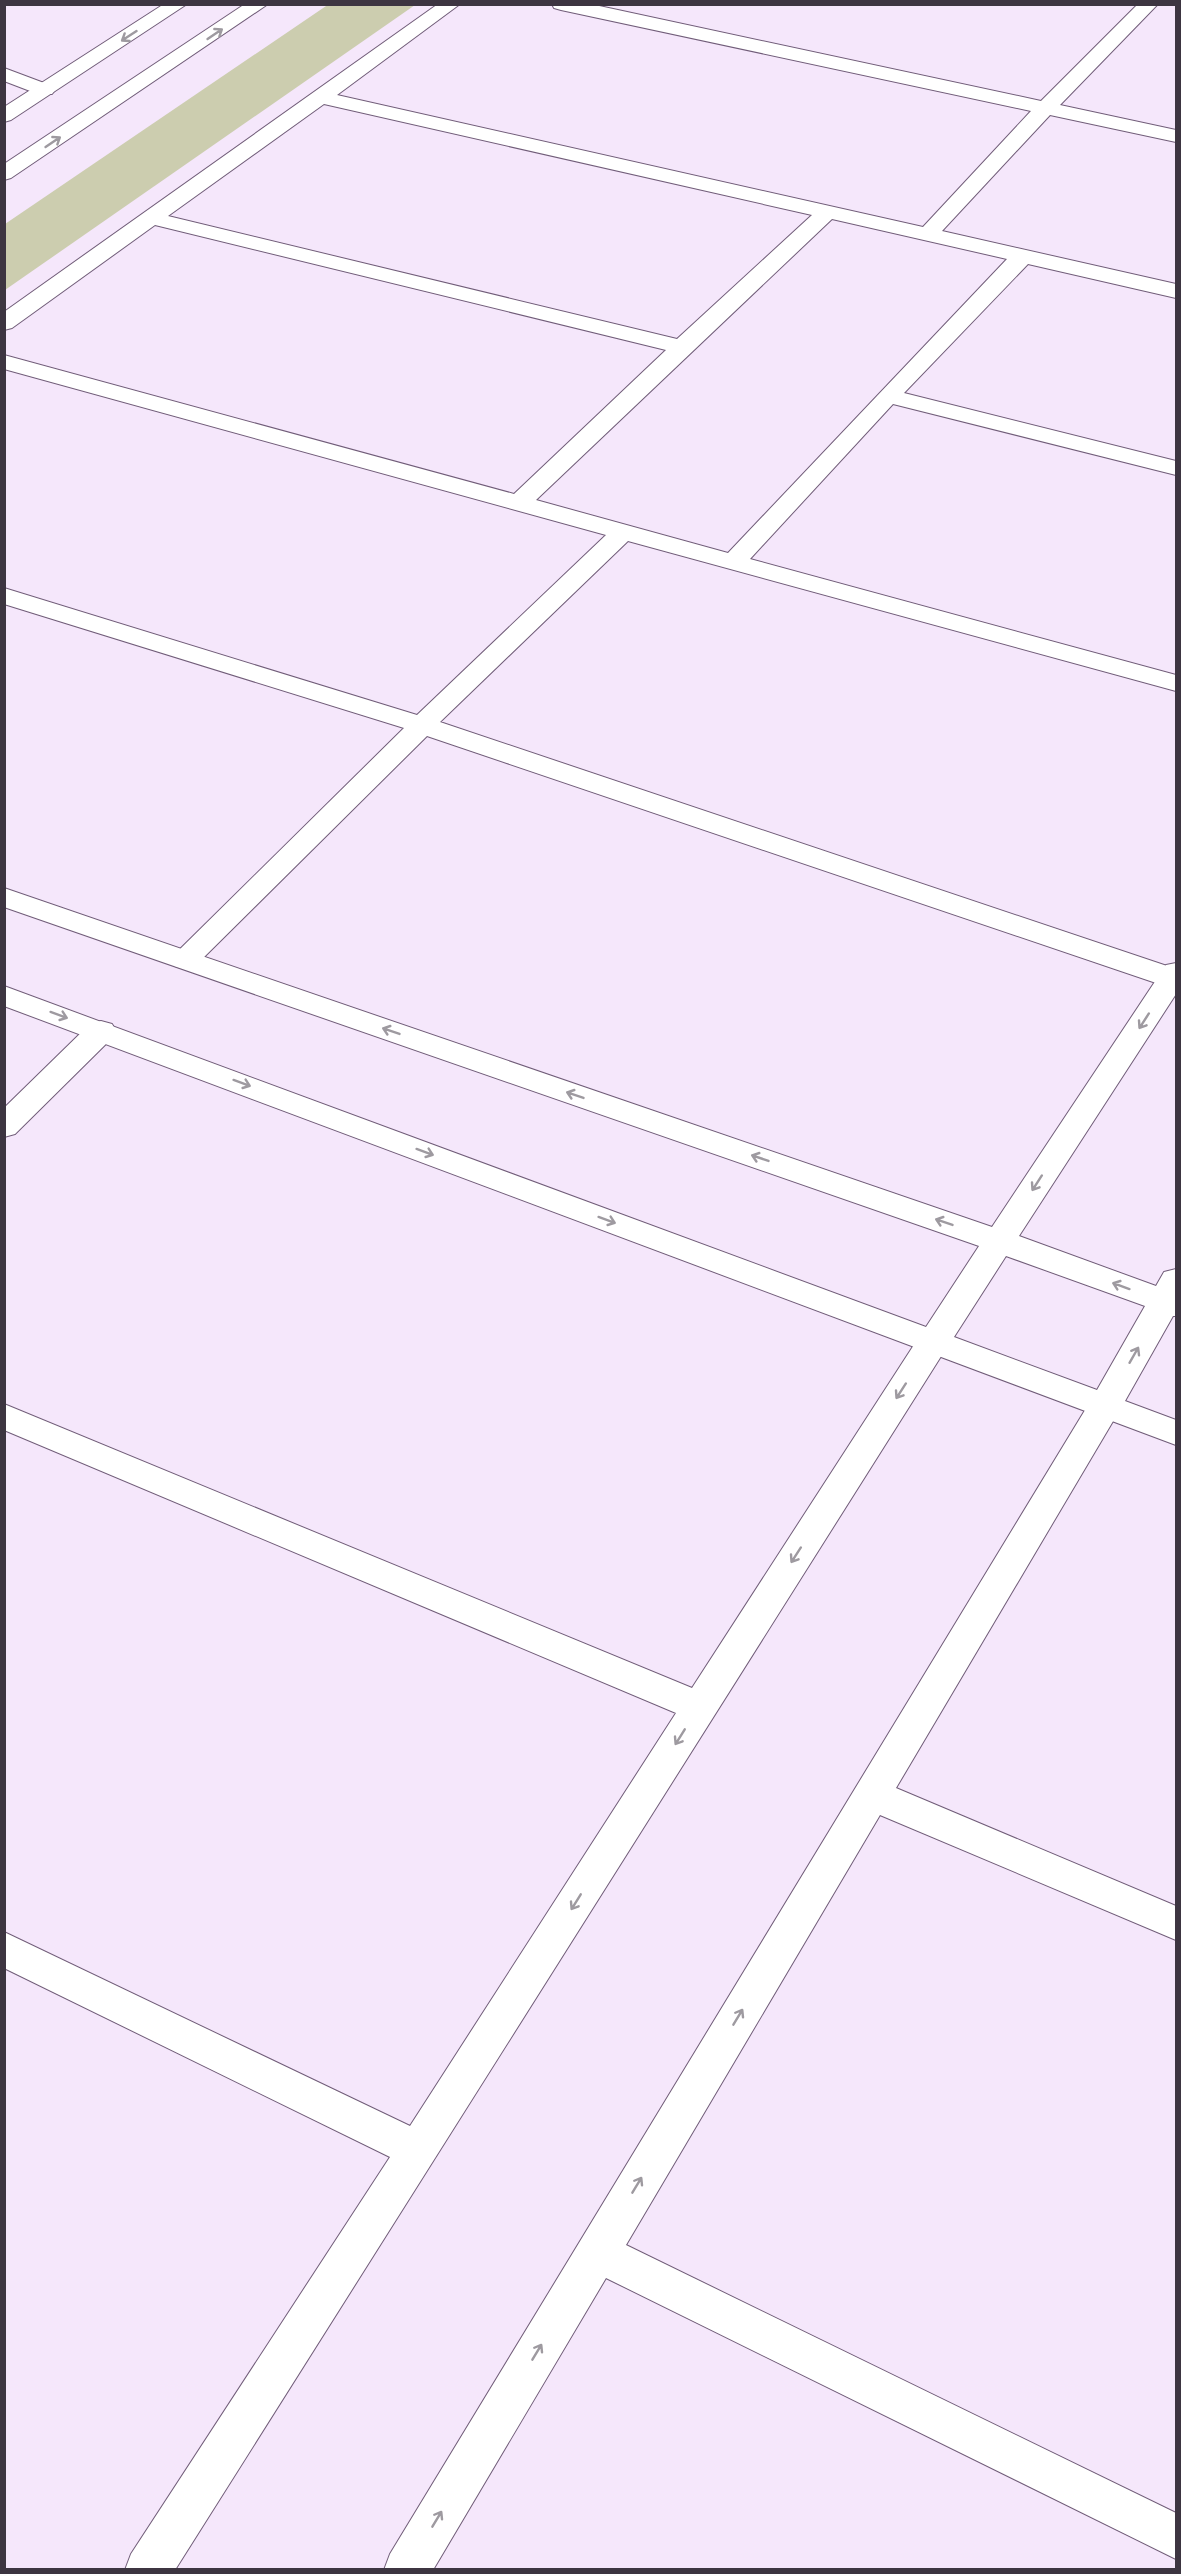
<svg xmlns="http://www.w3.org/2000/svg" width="1181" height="2574" viewBox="0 0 1181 2574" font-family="'Archivo Narrow',sans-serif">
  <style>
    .green { fill: #cccdaf }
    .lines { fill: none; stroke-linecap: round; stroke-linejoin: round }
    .minor-casing { stroke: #715d79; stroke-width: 2 }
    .tertiary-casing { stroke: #715d79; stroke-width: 2 }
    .minor { fill: #fff; fill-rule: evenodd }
    .tertiary { fill: #fff; fill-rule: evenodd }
    .oneway { stroke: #9e9aa0 }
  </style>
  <rect width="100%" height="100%" fill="#f5e7fb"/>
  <path class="green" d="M 329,4 L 415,5 L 5,290 L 5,224 Z"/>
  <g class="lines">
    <g class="minor-casing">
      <path id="minor" d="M 438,4 L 460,4 L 337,95 L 923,227 L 1031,111 L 561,10 L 554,8 L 552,4 L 590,4 L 1041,101 L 1138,4 L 1158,4 L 1060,105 L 1176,130 L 1176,142 L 1050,115 L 942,231 L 1176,284 L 1176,298 L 1028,264 L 904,393 L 1176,461 L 1176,475 L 893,404 L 750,559 L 1176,675 L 1176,691 L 628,541 L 440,722 L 1176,969 L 1176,986 L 1162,985 L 427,736 L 195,966 L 185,969 L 175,966 L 170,960 L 175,954 L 404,728 L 4,604 L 4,588 L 417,715 L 606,535 L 4,369 L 4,355 L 514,494 L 666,350 L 155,225 L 12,328 L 4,330 L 4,312 ZM 324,104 L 812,215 L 677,339 L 168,216 ZM 832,219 L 1007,259 L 728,553 L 536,500 Z
        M 4,68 L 52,86 L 55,90 L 52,94 L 38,94 L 4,81 Z
        M 101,1021 L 112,1024 L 116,1031 L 112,1038 L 15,1134 L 4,1137 L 4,1108 L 90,1024 Z
        M 933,1330 L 945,1334 L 950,1342 L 945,1350 L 175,2570 L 125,2570 L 131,2554 L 390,2157 L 4,1968 L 4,1932 L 410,2126 L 676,1713 L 4,1430 L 4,1404 L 692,1688 L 921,1334 Z
        M 1105,1394 L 1117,1397 L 1122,1406 L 896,1788 L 1176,1906 L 1176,1940 L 880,1815 L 626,2245 L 1176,2513 L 1176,2559 L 606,2278 L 433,2570 L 384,2570 L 390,2554 L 1093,1397 Z"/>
    </g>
    <g class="tertiary-casing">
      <path id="tertiary" d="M 164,4 L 187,4 L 11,120 L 4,122 L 4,107 Z
        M 245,4 L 268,4 L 11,178 L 4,180 L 4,164 Z
        M 4,888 L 992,1227 L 1166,965 L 1176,963 L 1176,994 L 1019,1236 L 1156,1286 L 1164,1272 L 1176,1269 L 1176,1316 L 1173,1316 L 1125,1401 L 1176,1420 L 1176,1445 L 4,1006 L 4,986 L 926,1327 L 979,1246 L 4,907 ZM 1006,1256 L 1145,1306 L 1097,1390 L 954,1337 Z"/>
    </g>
    <use href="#minor" class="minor"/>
    <use href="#tertiary" class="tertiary"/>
  </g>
  <defs><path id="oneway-shaft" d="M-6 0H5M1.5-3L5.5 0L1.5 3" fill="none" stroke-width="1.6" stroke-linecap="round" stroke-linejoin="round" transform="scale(1.5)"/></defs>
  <g class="oneway">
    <use href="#oneway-shaft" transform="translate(215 34) rotate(-34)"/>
    <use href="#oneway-shaft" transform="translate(129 36) rotate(147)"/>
    <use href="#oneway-shaft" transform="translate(53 142) rotate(-34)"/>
    <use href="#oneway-shaft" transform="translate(59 1015) rotate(20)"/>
    <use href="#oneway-shaft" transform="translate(1144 1021) rotate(123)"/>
    <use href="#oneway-shaft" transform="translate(391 1031) rotate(-161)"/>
    <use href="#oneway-shaft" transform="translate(242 1083) rotate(20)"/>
    <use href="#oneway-shaft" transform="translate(575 1095) rotate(-161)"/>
    <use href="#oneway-shaft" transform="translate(425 1152) rotate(20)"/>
    <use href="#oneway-shaft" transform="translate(760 1158) rotate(-161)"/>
    <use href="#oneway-shaft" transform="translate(1037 1183) rotate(123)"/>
    <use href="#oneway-shaft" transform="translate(607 1220) rotate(20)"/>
    <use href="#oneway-shaft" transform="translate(944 1222) rotate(-161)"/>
    <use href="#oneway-shaft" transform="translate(1121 1286) rotate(-160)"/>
    <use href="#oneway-shaft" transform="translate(1134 1355) rotate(-60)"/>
    <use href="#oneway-shaft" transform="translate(901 1391) rotate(123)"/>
    <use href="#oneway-shaft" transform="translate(796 1555) rotate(123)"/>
    <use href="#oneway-shaft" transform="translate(680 1737) rotate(122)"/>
    <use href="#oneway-shaft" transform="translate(576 1902) rotate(122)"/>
    <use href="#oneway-shaft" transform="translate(738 2017) rotate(-59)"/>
    <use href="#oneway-shaft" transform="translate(637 2185) rotate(-59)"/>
    <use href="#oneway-shaft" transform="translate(537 2352) rotate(-59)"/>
    <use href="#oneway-shaft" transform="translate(437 2519) rotate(-59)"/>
  </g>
  <rect width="1181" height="2574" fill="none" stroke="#3d3541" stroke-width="12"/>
</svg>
